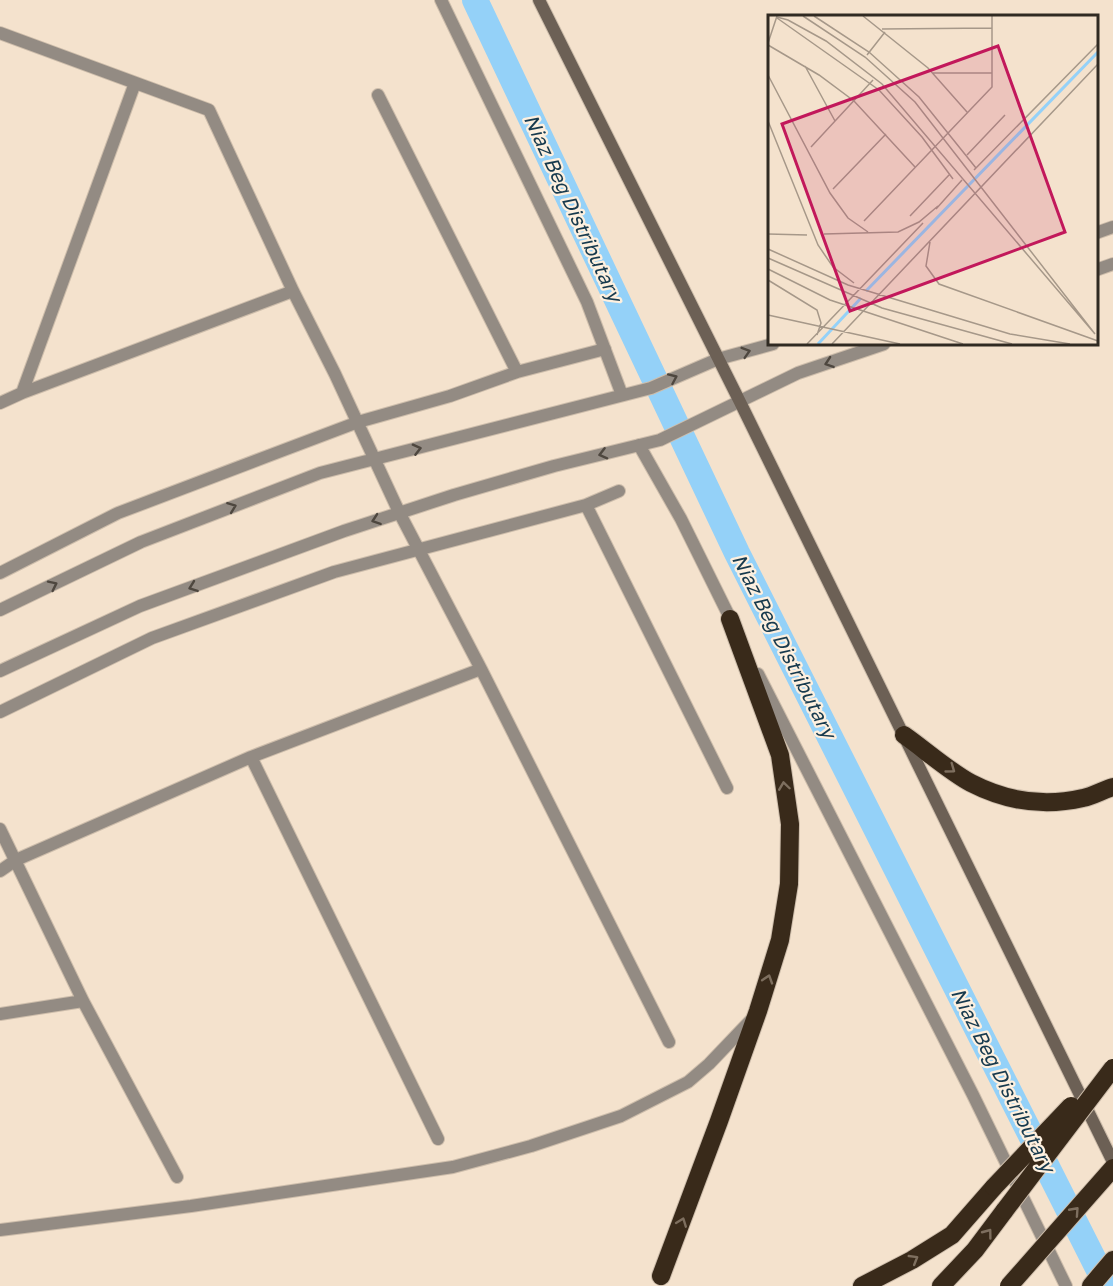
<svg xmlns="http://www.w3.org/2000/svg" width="1113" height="1286" viewBox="0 0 1113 1286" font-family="'Golos Text',sans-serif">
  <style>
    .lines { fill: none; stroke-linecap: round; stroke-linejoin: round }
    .canal { stroke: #94d1f8; stroke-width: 26 }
    .street-casing { stroke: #cdbdab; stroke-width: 14 }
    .secondary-casing { stroke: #cdbdab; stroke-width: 14 }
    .highway-casing { stroke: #cdbdab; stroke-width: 20 }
    .street { stroke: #938b83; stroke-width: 12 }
    .secondary { stroke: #6c6055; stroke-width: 12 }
    .highway { stroke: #392a1a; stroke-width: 18 }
    .highway-bridge-casing { stroke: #cdbdab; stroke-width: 20; stroke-linecap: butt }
    .highway-bridge { stroke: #392a1a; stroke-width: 18 }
    .oneway { stroke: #4e473f }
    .oneway2 { stroke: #7e6f5f }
    .labels { text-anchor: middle; stroke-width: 4.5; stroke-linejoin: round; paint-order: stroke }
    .water-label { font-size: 20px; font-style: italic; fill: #173a4e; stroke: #fef0df }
    .inset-river { fill: none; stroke: #94d1f8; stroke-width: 3 }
    .inset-road { fill: none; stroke: #a69889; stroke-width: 1.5 }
    .view { fill: #c2185b; fill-opacity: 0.15; stroke: #c2185b; stroke-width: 3 }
    .inset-edge { fill: none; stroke: #302a22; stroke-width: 3 }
  </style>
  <rect width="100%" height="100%" fill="#f4e2cd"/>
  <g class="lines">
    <path class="canal" d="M 475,0 L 737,553 L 1107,1286"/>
    <g class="street-casing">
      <path id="street" d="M 441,0 L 587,302 L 622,395
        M 0,33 L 209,110 L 293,291 L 335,374 L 399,512 L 481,669 L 669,1042
        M 378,95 L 517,372
        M 1096,233 L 1113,227
        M 1096,270 L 1113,264
        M 22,393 L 135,83
        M 0,403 L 22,393 L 293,291
        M 639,445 L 681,519 L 734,626
        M 586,505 L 727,788
        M 0,573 L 118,513 L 268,456 L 358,422 L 450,396 L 517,372 L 605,349
        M 0,610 L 141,542 L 320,473 L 651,388 L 718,359 L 773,344
        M 0,671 L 140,606 L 344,531 L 454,495 L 554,466 L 660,440 L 798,373 L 884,344
        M 758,674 L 973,1095 L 1066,1286
        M 0,712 L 152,638 L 334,572 L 586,505 L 619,491
        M 251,757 L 438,1139
        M 0,829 L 83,1001 L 177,1177
        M 0,871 L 16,860 L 251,757 L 481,669
        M 0,1014 L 83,1001
        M 0,1230 L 191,1206 L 453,1167 L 531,1146 L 621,1116 L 688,1082 L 709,1064 L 751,1020"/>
    </g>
    <g class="secondary-casing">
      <path id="secondary" d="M 539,0 L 740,402 L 1113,1162"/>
    </g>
    <g class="highway-casing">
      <path id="highway" d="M 904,735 C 924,749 950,772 971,783 C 1006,801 1044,807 1083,798 C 1093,796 1103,790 1113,787
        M 661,1276 L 719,1121 L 758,1011 L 780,940 L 789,884 L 790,824 L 780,755 L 730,619
        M 862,1286 L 912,1260 L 952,1235 L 994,1187
        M 941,1286 L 975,1250 L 1005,1210
        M 1091,1286 L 1113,1260"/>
    </g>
    <use href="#street" class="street"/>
    <use href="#secondary" class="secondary"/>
    <use href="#highway" class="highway"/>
    <g class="highway-bridge-casing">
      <path id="highway-bridge" d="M 994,1187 L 1071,1106
        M 1005,1210 L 1113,1068
        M 1009,1286 L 1113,1168"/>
    </g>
    <use href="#highway-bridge" class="highway-bridge"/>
  </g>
  <defs><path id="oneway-chevron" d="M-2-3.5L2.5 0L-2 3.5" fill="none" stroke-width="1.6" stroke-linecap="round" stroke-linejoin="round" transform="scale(1.5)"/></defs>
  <g class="oneway">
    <use href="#oneway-chevron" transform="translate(746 352) rotate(-17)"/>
    <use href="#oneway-chevron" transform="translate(829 363) rotate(161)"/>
    <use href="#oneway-chevron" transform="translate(673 378) rotate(-24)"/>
    <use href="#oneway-chevron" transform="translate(417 449) rotate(-14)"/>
    <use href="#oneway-chevron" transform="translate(603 454) rotate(166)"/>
    <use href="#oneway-chevron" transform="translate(232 507) rotate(-21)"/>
    <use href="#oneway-chevron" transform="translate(376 520) rotate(161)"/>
    <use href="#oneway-chevron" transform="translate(53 585) rotate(-26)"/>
    <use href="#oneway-chevron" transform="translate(193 587) rotate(160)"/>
  </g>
  <g class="oneway2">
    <use href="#oneway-chevron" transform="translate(951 769) rotate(36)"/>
    <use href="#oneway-chevron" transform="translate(784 786) rotate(-98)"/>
    <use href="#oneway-chevron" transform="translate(768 979) rotate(-72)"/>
    <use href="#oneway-chevron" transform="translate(1075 1211) rotate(-48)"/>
    <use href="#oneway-chevron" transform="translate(682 1222) rotate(-69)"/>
    <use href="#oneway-chevron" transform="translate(988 1233) rotate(-53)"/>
    <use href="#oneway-chevron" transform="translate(914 1259) rotate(-31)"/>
  </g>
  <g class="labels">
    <g class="water-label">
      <text transform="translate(573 208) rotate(65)" y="7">Niaz Beg Distributary</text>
      <text transform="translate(784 646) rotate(63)" y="7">Niaz Beg Distributary</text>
      <text transform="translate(1003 1080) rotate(63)" y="7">Niaz Beg Distributary</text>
    </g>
  </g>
  <g transform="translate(768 15)">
    <rect width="330" height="330" fill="#f4e2cd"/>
    <path class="inset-river" d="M 98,276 L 330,37M 50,329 L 93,283"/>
    <path class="inset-road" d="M 46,1 L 101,37 L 151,82 L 208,153M 95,1 L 160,53 L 199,97M 9,2 L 20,5 L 58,26 L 114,69 L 327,319 L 147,87 L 97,42 L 35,1M 9,3 L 111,75 L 154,122 L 185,164M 114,14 L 224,13M 0,28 L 9,1M 0,30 L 51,60 L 86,86 L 147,152M 99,40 L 117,17M 37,51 L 67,106M 165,58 L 224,58M 0,60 L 62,178 L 80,203 L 100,217M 0,106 L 50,230 L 65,252 L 86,268M 43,132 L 105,65M 199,140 L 237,100M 206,155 L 330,29M 65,174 L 118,119M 168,194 L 194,165M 142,201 L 181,160M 96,206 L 224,72 L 224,1M 0,219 L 39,220M 56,219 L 130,217 L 151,207 L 170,191M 162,227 L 158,251 L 171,269 L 330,326M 0,234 L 80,270 L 242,319 L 302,329M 0,243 L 114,293 L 244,329M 0,254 L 62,285 L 195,329M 0,265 L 49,295 L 53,308 L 49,320M 0,300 L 132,329M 39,329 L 155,208M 64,329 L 330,49"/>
    <path class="view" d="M 230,31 L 297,217 L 82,296 L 14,109 Z"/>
    <rect width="330" height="330" class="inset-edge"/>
  </g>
</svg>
